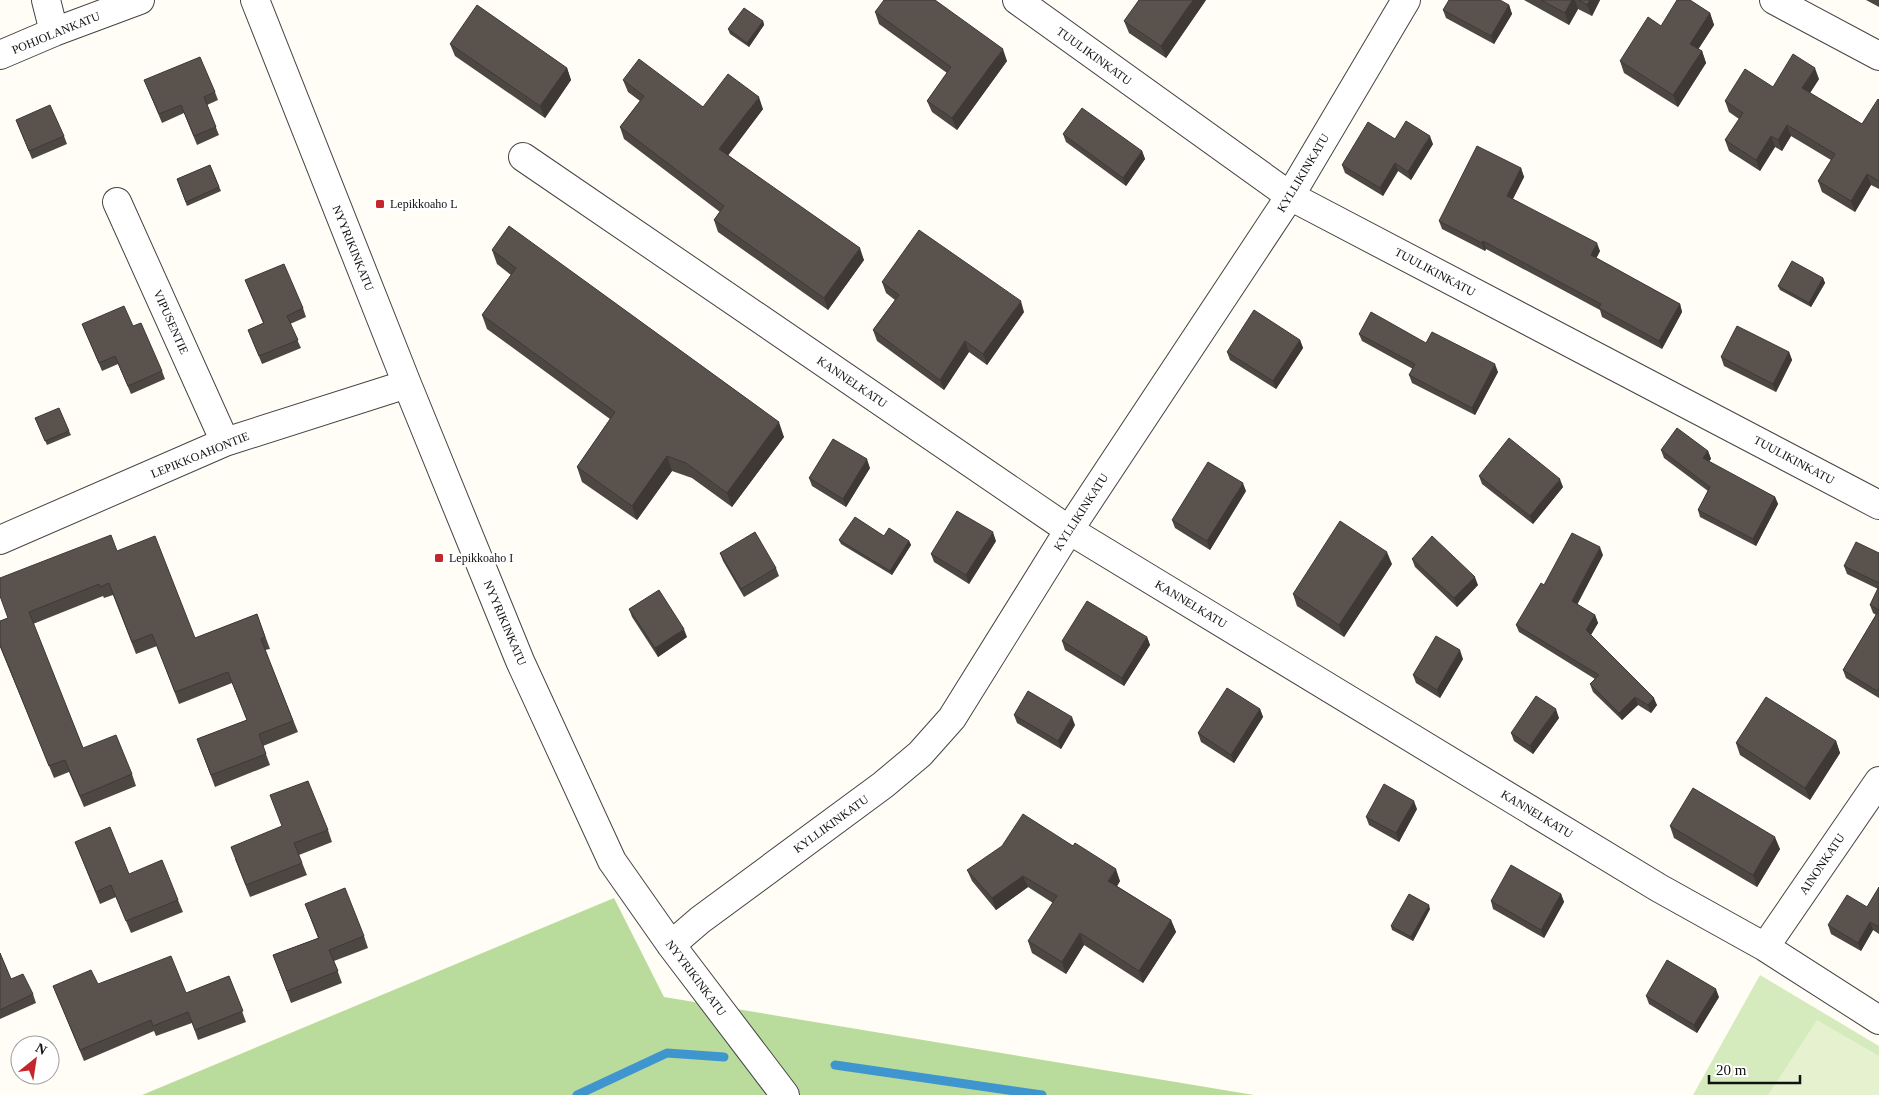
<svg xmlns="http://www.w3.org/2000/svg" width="1879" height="1095" viewBox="0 0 1879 1095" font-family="'Times New Roman',serif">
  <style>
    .green { fill: #d5ebbd }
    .forest { fill: #b9dc9c }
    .pitch { fill: #e6f2cf }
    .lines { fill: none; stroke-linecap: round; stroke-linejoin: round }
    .stream { stroke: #3f96cf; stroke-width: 9 }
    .minor-casing { stroke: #444; stroke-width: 30 }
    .minor { stroke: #fff; stroke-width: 28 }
    .wall { fill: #4d4742 }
    .shaded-wall { fill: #3f3936 }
    .building { fill: #5a524d; stroke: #3f3936 }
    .poi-dot { fill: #c4262e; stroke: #fff; stroke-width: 2 }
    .labels { text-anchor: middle; stroke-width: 5; stroke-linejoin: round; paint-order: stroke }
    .street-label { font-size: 12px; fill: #111; stroke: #fff }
    .poi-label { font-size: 12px; fill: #111; stroke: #fff; text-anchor: start }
  </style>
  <rect width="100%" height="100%" fill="#fffdf5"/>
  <path class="green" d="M 1760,975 L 1879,1046 L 1879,1095 L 1693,1095 Z"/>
  <path class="forest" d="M 614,898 L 664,997 L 1254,1095 L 142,1095 Z"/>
  <path class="pitch" d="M 1817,1020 L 1879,1056 L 1879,1095 L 1768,1095 Z"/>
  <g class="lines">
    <path class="stream" d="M 835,1065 L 1042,1095
      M 577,1095 L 667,1053 L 724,1057"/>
    <g class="minor-casing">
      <path id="minor" d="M 46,0 L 54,32
        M 255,0 L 407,384 L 520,661 L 612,861 L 671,945 L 785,1095
        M 1017,0 L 1290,196 L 1879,505
        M 1774,0 L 1879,56
        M 0,55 L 54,32 L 140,0
        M 523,157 L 1069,530 L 1659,888 L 1765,947 L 1879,1020
        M 117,202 L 225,442
        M 0,540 L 225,442 L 407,384
        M 671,945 L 700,920 L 883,785 L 920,754 L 952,718 L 1069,530 L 1290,196 L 1406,0
        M 1765,947 L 1879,781"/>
    </g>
    <use href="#minor" class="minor"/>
  </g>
  <path class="wall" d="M 1206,0 L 1166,58 L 1129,33 L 1124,21 Z
    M 1524,0 L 1600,0 L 1592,16 L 1578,9 L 1569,25 Z
    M 1866,0 L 1879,0 L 1879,7 Z
    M 1509,5 L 1512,14 L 1494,44 L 1446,18 L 1443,10 Z
    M 875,12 L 1007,61 L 957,130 L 932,112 L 927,101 L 947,73 L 879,24 Z
    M 1710,13 L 1714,25 L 1698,49 L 1702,51 L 1706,63 L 1678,107 L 1624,73 L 1620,61 L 1661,26 Z
    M 763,21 L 764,25 L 749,47 L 730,34 L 728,29 Z
    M 450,44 L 567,68 L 571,80 L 545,118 L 455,56 Z
    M 1819,79 L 1810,93 L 1862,124 L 1879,100 L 1879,189 L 1871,185 L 1855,212 L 1822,192 L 1818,181 L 1831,160 L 1791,136 L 1782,151 L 1775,147 L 1760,171 L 1729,151 L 1725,140 L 1739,119 L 1729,112 L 1725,101 L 1773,87 Z
    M 144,80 L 215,92 L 218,100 L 207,105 L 219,135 L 197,145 L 184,113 L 162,123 Z
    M 623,80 L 703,107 L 763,109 L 728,155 L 864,260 L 828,310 L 718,232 L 714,220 L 720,212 L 624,139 L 620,127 L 640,101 L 628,92 Z
    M 16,120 L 64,136 L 67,144 L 32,159 Z
    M 1063,134 L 1142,151 L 1145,159 L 1126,186 L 1066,142 Z
    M 1395,139 L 1433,144 L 1411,180 L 1398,171 L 1383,196 L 1345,173 L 1342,165 Z
    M 210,165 L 221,191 L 187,206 L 177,179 Z
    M 1521,168 L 1524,177 L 1513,199 L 1600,251 L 1596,258 L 1680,304 L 1682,312 L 1662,349 L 1602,317 L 1600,310 L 1486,249 L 1485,251 L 1442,229 L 1439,221 Z
    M 492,250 L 784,437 L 732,507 L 692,478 L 672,471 L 637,520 L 582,482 L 577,467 L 610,419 L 487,329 L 482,315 L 511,275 L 497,264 Z
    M 1823,278 L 1825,283 L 1811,307 L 1780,290 L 1778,286 Z
    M 245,280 L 303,308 L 306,317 L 290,324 L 301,348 L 262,364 L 248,330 L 263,323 Z
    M 882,282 L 1024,312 L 987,365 L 969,352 L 944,390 L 877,341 L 873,330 L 895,300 L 886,293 Z
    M 82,324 L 133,326 L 162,371 L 165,379 L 131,394 L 118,364 L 102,371 Z
    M 1359,334 L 1426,343 L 1498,372 L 1475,415 L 1412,383 L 1409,375 L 1413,369 L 1362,341 Z
    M 1300,340 L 1303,348 L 1276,389 L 1230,360 L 1227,352 Z
    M 1789,352 L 1792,360 L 1776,392 L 1724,366 L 1721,357 Z
    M 35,418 L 69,431 L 71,435 L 47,445 Z
    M 1661,450 L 1708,451 L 1711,459 L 1708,462 L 1775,497 L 1778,504 L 1756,546 L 1700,517 L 1698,510 L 1708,491 L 1664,458 Z
    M 870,468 L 846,507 L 812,486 L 809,478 Z
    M 1479,476 L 1563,487 L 1533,524 L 1482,484 Z
    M 1246,491 L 1210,550 L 1175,528 L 1172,520 Z
    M 884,536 L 909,541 L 911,545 L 892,575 L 841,544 L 839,540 Z
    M 996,541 L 969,584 L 934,562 L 931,554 Z
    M 117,551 L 195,638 L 257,614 L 270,649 L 265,650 L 298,732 L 263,746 L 270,765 L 215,787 L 197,739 L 247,720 L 232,683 L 179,704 L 157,646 L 136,654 L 113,595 L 104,598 L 103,596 L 33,624 L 83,748 L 132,774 L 136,786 L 84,807 L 69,772 L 54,778 L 0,647 L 0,621 L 8,618 Z
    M 720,553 L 776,568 L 779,576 L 744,597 L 723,561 Z
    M 1879,553 L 1879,698 L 1846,678 L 1843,670 L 1876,615 L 1873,613 L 1870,605 L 1878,589 L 1847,574 L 1844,566 Z
    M 1603,555 L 1577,604 L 1595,615 L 1598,623 L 1591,635 L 1657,705 L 1651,713 L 1638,705 L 1622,720 L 1593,692 L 1590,684 L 1595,679 L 1519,632 L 1516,625 L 1544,585 Z
    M 1412,559 L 1478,585 L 1457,607 L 1415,567 Z
    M 1392,564 L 1344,637 L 1297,606 L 1293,594 Z
    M 629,609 L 687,637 L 658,657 L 632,617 Z
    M 1147,637 L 1150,645 L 1124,686 L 1065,650 L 1062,641 Z
    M 1463,659 L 1440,698 L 1416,683 L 1413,675 Z
    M 1260,709 L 1263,717 L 1234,763 L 1201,742 L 1198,733 Z
    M 1014,715 L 1075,725 L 1061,749 L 1017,723 Z
    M 1559,718 L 1533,754 L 1514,741 L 1511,733 Z
    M 1836,741 L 1840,753 L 1810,800 L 1740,755 L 1736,743 Z
    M 1417,809 L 1399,842 L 1369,825 L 1366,817 Z
    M 1670,826 L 1780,849 L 1757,887 L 1674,838 Z
    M 328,830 L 332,842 L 299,855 L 307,875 L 250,897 L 235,859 Z
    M 75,842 L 129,874 L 178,900 L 183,912 L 131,933 L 116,897 L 100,904 Z
    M 967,870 L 1120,881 L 1117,886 L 1171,920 L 1176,932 L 1143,983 L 1084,945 L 1066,974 L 1032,953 L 1028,941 L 1053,903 L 1028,887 L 996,910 L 972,881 Z
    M 1879,887 L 1879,934 L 1873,930 L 1861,951 L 1831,934 L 1828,925 L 1867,907 Z
    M 1561,894 L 1564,902 L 1544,938 L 1493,909 L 1491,901 Z
    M 305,904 L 364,936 L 368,948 L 334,961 L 342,983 L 291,1003 L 273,955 L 318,938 Z
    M 1430,909 L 1413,941 L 1392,930 L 1391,926 Z
    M 0,953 L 11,979 L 33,994 L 36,1003 L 0,1019 Z
    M 229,976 L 246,1022 L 198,1040 L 192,1023 L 156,1036 L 154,1031 L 84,1061 L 53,986 L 98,984 L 186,993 Z
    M 1646,996 L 1719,997 L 1697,1033 L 1649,1004 Z"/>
  <path class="shaded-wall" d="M 1193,0 L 1206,0 L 1166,58 L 1161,46 Z
    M 1572,0 L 1575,0 L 1578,9 L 1569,25 L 1565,13 Z
    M 1590,0 L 1600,0 L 1592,16 L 1587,5 Z
    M 1509,5 L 1512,14 L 1494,44 L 1491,36 Z
    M 1710,13 L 1714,25 L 1694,56 L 1690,44 Z
    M 763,21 L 764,25 L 749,47 L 747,43 Z
    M 1003,49 L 1007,61 L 957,130 L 952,118 Z
    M 1702,51 L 1706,63 L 1678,107 L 1673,95 Z
    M 567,68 L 571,80 L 545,118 L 540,106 Z
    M 1815,68 L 1819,79 L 1806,99 L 1802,88 Z
    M 759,97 L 763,109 L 724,161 L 719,149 Z
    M 1787,125 L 1791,136 L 1782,151 L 1778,140 Z
    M 1430,136 L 1433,144 L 1411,180 L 1408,172 Z
    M 1771,136 L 1775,147 L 1760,171 L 1756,160 Z
    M 1142,151 L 1145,159 L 1126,186 L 1123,178 Z
    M 1395,163 L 1398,171 L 1383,196 L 1380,188 Z
    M 1521,168 L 1524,177 L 1510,204 L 1507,196 Z
    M 1867,174 L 1871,185 L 1855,212 L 1851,201 Z
    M 1483,241 L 1486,249 L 1485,251 L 1482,243 Z
    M 1597,243 L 1600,251 L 1594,263 L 1591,255 Z
    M 860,248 L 864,260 L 828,310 L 824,298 Z
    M 1823,278 L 1825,283 L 1811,307 L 1809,303 Z
    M 1021,301 L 1024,312 L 987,365 L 983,354 Z
    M 1680,304 L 1682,312 L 1662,349 L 1659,341 Z
    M 1300,340 L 1303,348 L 1276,389 L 1273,381 Z
    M 965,341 L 969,352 L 944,390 L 940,380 Z
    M 1789,352 L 1792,360 L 1776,392 L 1773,384 Z
    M 1495,364 L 1498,372 L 1475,415 L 1472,408 Z
    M 779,422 L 784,437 L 732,507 L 727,493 Z
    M 1708,451 L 1711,459 L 1705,466 L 1703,458 Z
    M 667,456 L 672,471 L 637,520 L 632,506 Z
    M 867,459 L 870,468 L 846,507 L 843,499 Z
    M 1560,479 L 1563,487 L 1533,524 L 1530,516 Z
    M 1243,483 L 1246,491 L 1210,550 L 1207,541 Z
    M 1775,497 L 1778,504 L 1756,546 L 1753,539 Z
    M 993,532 L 996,541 L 969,584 L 966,575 Z
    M 909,541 L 911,545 L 892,575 L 890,571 Z
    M 1600,547 L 1603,555 L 1575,609 L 1572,601 Z
    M 1387,552 L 1392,564 L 1344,637 L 1339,625 Z
    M 1475,577 L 1478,585 L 1457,607 L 1454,598 Z
    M 1595,615 L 1598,623 L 1589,638 L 1586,630 Z
    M 684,629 L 687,637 L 658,657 L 655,648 Z
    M 1147,637 L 1150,645 L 1124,686 L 1122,678 Z
    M 1460,650 L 1463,659 L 1440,698 L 1437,690 Z
    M 1635,697 L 1638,705 L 1622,720 L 1619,713 Z
    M 1654,698 L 1657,705 L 1651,713 L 1648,705 Z
    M 1260,709 L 1263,717 L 1234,763 L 1231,755 Z
    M 1556,709 L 1559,718 L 1533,754 L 1530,746 Z
    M 1072,717 L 1075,725 L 1061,749 L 1058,741 Z
    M 1836,741 L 1840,753 L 1810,800 L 1805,788 Z
    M 1414,801 L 1417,809 L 1399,842 L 1396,833 Z
    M 1775,837 L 1780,849 L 1757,887 L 1753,875 Z
    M 1116,869 L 1120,881 L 1113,893 L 1108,881 Z
    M 1023,876 L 1028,887 L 996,910 L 992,898 Z
    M 1561,894 L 1564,902 L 1544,938 L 1541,930 Z
    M 1429,905 L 1430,909 L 1413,941 L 1411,937 Z
    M 1171,920 L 1176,932 L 1143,983 L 1139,971 Z
    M 1870,922 L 1873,930 L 1861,951 L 1858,943 Z
    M 1080,933 L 1084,945 L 1066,974 L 1062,962 Z
    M 1716,989 L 1719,997 L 1697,1033 L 1694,1025 Z"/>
  <path class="building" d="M 884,0 L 935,0 L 1003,49 L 952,118 L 927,101 L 951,67 L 875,12 Z
    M 1139,0 L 1193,0 L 1161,46 L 1124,21 Z
    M 1449,0 L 1500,0 L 1509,5 L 1491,36 L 1443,10 Z
    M 1541,0 L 1572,0 L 1565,13 Z
    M 1579,0 L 1590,0 L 1587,5 Z
    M 1677,0 L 1690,0 L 1710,13 L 1690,44 L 1702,51 L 1673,95 L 1620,61 L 1648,17 L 1661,26 Z
    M 477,5 L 567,68 L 540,106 L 450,44 Z
    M 744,8 L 763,21 L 747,43 L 728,29 Z
    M 1793,54 L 1815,68 L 1802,88 L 1862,124 L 1878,99 L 1879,100 L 1879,181 L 1867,174 L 1851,201 L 1818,181 L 1835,154 L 1787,125 L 1778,140 L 1771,136 L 1756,160 L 1725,140 L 1743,113 L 1725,101 L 1745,69 L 1773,87 Z
    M 200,57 L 215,92 L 204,97 L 216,127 L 194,136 L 181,105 L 159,114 L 144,80 Z
    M 639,59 L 703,107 L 728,74 L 759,97 L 719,149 L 860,248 L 824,298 L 714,220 L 724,206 L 620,127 L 644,96 L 623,80 Z
    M 50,105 L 64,136 L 29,151 L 16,120 Z
    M 1082,108 L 1142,151 L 1123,178 L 1063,134 Z
    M 1406,121 L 1430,136 L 1408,172 L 1395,163 L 1380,188 L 1342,165 L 1368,122 L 1395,139 Z
    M 1477,146 L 1521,168 L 1507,196 L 1597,243 L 1591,255 L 1680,304 L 1659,341 L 1599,308 L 1601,304 L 1483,241 L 1482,243 L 1439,221 Z
    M 210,165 L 219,187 L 186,202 L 177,179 Z
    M 509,226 L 779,422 L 727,493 L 686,463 L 667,456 L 632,506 L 577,467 L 615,412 L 482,315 L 516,268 L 492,250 Z
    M 919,230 L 1021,301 L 983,354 L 965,341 L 940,380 L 873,330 L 899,295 L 882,282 Z
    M 1792,261 L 1823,278 L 1809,303 L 1778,286 Z
    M 284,264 L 303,308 L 287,316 L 298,340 L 259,356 L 248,330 L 264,323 L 245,280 Z
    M 124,306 L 133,326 L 141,323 L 162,371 L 128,386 L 115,356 L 99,363 L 82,324 Z
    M 1254,310 L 1300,340 L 1273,381 L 1227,352 Z
    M 1371,312 L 1426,343 L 1432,332 L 1495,364 L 1472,408 L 1409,375 L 1415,364 L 1359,334 Z
    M 1737,326 L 1789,352 L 1773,384 L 1721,357 Z
    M 59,408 L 69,431 L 45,441 L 35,418 Z
    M 1677,428 L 1708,451 L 1703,458 L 1775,497 L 1753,539 L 1698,510 L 1710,487 L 1661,450 Z
    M 1509,438 L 1560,479 L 1530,516 L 1479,476 Z
    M 833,439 L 867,459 L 843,499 L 809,478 Z
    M 1208,462 L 1243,483 L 1207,541 L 1172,520 Z
    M 957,511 L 993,532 L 966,575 L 931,554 Z
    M 855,517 L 884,536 L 889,528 L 909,541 L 890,571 L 839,540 Z
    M 1340,521 L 1387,552 L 1339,625 L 1293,594 Z
    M 755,532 L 776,568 L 741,589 L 720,553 Z
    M 1572,533 L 1600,547 L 1572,601 L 1595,615 L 1586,630 L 1654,698 L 1648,705 L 1635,697 L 1619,713 L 1590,684 L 1599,675 L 1516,625 L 1541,583 L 1544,585 Z
    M 111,535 L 117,551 L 155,536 L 195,638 L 257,614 L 265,637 L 261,639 L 293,721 L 259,734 L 266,754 L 211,775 L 197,739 L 247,720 L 228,672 L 175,692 L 152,634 L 132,642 L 109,583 L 100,587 L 99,584 L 29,612 L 83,748 L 116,735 L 132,774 L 80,796 L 65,760 L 49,766 L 0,645 L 0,621 L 8,618 L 0,596 L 0,578 Z
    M 1432,536 L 1475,577 L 1454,598 L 1412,559 Z
    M 1856,542 L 1879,553 L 1879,583 L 1844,566 Z
    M 1879,586 L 1879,610 L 1870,605 Z
    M 659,590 L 684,629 L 655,648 L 629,609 Z
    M 1087,601 L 1147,637 L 1122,678 L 1062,641 Z
    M 1879,610 L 1879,688 L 1877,691 L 1843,670 Z
    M 1436,636 L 1460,650 L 1437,690 L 1413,675 Z
    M 1227,688 L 1260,709 L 1231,755 L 1198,733 Z
    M 1028,691 L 1072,717 L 1058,741 L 1014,715 Z
    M 1536,696 L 1556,709 L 1530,746 L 1511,733 Z
    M 1766,697 L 1836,741 L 1805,788 L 1736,743 Z
    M 308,781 L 328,830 L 294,843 L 302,863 L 246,885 L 231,847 L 282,826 L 270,795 Z
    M 1384,784 L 1414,801 L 1396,833 L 1366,817 Z
    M 1693,788 L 1775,837 L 1753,875 L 1670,826 Z
    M 1023,814 L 1073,846 L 1075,843 L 1116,869 L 1108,881 L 1171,920 L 1139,971 L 1080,933 L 1062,962 L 1028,941 L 1057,896 L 1023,876 L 992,898 L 967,870 L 1002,846 Z
    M 110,827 L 129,874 L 162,860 L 178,900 L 126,921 L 111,885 L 96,892 L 75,842 Z
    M 1511,865 L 1561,894 L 1541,930 L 1491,901 Z
    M 1879,887 L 1879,927 L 1870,922 L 1858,943 L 1828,925 L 1847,895 L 1867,907 Z
    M 345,888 L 364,936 L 329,950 L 338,971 L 287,991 L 273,955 L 319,938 L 305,904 Z
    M 1409,894 L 1429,905 L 1411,937 L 1391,926 Z
    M 0,953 L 11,979 L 23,974 L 33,994 L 0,1010 Z
    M 171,956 L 186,993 L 229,976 L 243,1011 L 195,1030 L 188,1012 L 153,1026 L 151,1020 L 80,1050 L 53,986 L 91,970 L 98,984 Z
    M 1667,960 L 1716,989 L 1694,1025 L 1646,996 Z"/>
  <g class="poi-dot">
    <rect x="375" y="199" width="10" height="10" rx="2.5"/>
    <rect x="434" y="553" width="10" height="10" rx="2.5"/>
  </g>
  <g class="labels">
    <g class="street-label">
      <text transform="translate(56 33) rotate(-22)" y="4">POHJOLANKATU</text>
      <text transform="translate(1094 56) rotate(36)" y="4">TUULIKINKATU</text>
      <text transform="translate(1303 173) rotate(-59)" y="4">KYLLIKINKATU</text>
      <text transform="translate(353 248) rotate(68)" y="4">NYYRIKINKATU</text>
      <text transform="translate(1435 272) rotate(28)" y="4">TUULIKINKATU</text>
      <text transform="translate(171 322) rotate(66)" y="4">VIPUSENTIE</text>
      <text transform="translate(852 382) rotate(34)" y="4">KANNELKATU</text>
      <text transform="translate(200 455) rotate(-22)" y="4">LEPIKKOAHONTIE</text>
      <text transform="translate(1794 460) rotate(28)" y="4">TUULIKINKATU</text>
      <text transform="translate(1081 512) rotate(-57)" y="4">KYLLIKINKATU</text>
      <text transform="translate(1191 604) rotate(31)" y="4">KANNELKATU</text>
      <text transform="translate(505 623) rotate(67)" y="4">NYYRIKINKATU</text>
      <text transform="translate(1537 814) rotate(31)" y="4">KANNELKATU</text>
      <text transform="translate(831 824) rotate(-36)" y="4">KYLLIKINKATU</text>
      <text transform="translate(1822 864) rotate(-56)" y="4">AINONKATU</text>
      <text transform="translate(696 978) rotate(53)" y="4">NYYRIKINKATU</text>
    </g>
    <g class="poi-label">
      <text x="390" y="208">Lepikkoaho L</text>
      <text x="449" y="562">Lepikkoaho I</text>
    </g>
  </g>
  <g transform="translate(35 1060) rotate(30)"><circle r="24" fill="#ffffff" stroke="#a0a0a0"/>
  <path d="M0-4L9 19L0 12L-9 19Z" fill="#c4262e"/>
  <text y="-8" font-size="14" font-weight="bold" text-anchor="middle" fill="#111111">N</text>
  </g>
  <path d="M1709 1075v8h91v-8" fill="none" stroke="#111111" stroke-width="2.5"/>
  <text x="1716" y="1075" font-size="15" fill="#111111" stroke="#ffffff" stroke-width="4" paint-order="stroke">20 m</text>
</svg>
